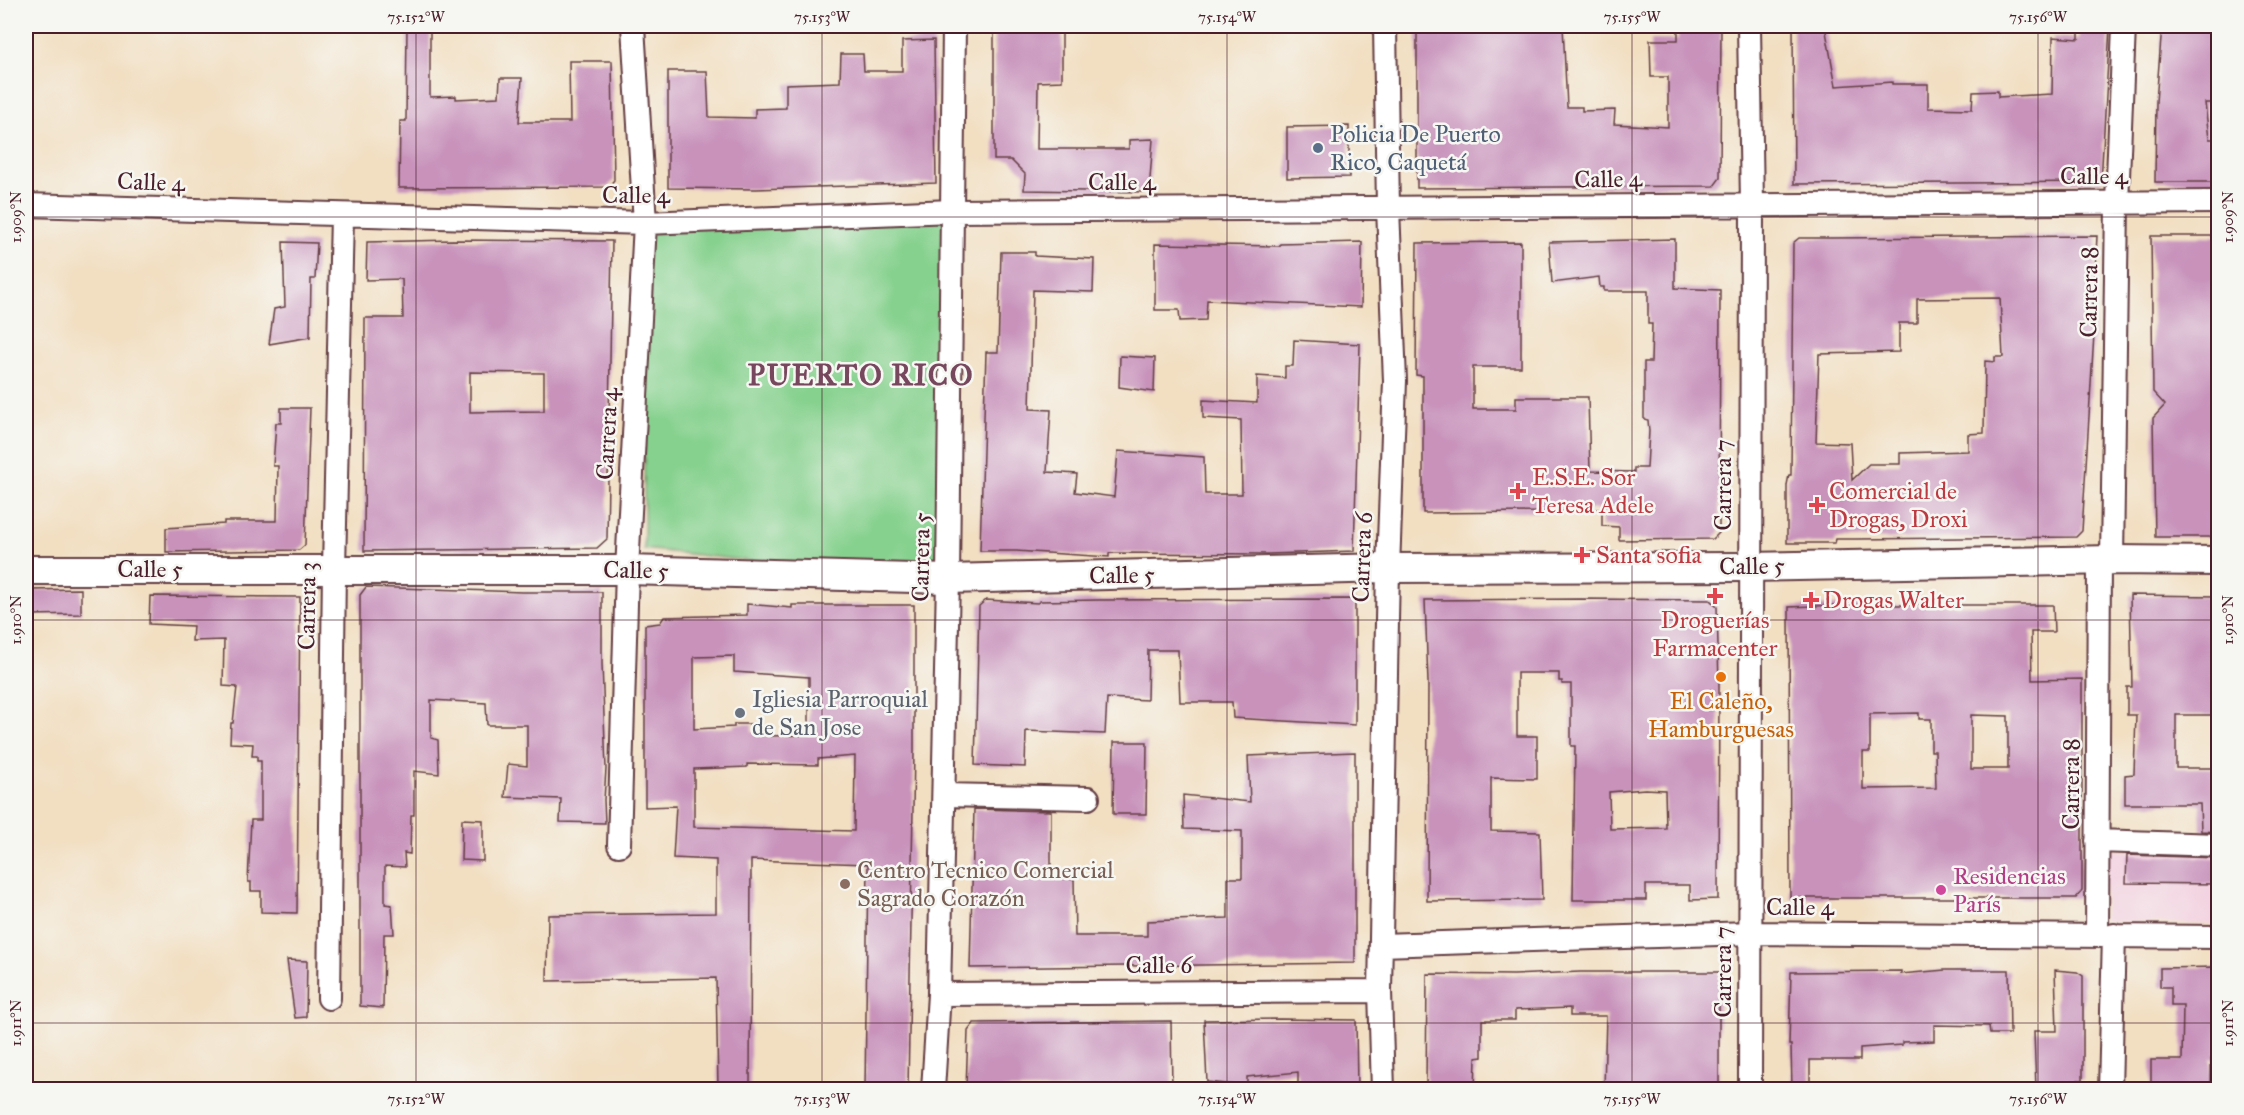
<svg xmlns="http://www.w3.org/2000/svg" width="2244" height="1115" viewBox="0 0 2244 1115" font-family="'IM FELL Great Primer',serif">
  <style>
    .built { fill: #f3cfdf }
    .green { fill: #86d18e; stroke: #68785c; stroke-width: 1.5 }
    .building { fill: #c892bb; fill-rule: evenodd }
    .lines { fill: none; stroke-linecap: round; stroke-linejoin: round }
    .minor-casing { stroke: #633c42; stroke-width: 26 }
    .tertiary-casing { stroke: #633c42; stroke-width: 32 }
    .minor { stroke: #fff; stroke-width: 22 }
    .tertiary { stroke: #fff; stroke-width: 28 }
    .ticks { fill: none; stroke: #4a1f2b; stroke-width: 1.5; stroke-opacity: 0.45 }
    .service-dot { fill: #5c6f8a; stroke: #f6f6f2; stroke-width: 2 }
    .health-dot { fill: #e0444e; stroke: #f6f6f2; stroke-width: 2 }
    .food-dot { fill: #e8710a; stroke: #f6f6f2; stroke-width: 2 }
    .worship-dot { fill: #6b7280; stroke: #f6f6f2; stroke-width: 2 }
    .education-dot { fill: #8d6e63; stroke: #f6f6f2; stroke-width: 2 }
    .hotel-dot { fill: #d1479c; stroke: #f6f6f2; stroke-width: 2 }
    .labels { text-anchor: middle; stroke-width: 5; stroke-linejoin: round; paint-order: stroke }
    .service-label { font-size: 24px; fill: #4e5e75; stroke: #f6f6f2; text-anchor: start }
    .street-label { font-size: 24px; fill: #4a1f2b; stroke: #f6f6f2 }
    .health-label { font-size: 24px; fill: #be3a42; stroke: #f6f6f2; text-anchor: start }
    .worship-label { font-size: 24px; fill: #5b616d; stroke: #f6f6f2; text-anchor: start }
    .food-label { font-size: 24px; fill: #c56008; stroke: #f6f6f2 }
    .education-label { font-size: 24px; fill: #785e54; stroke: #f6f6f2; text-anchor: start }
    .hotel-label { font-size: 24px; fill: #b23c85; stroke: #f6f6f2; text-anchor: start }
    .district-label { font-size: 30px; font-weight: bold; letter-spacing: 1.5px; fill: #76475d; stroke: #f6f6f2 }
    .neatline { fill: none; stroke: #4a1f2b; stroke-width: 2 }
    .ticks-label { font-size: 15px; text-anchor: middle; fill: #4a1f2b }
  </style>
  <rect width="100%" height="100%" fill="#f6f6f2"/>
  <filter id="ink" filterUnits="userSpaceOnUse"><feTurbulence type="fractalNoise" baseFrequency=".0167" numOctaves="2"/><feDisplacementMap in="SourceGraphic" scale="12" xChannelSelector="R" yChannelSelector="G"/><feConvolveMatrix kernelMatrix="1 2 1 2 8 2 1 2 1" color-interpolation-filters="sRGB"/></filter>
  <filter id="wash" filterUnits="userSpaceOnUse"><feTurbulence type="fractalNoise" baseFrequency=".008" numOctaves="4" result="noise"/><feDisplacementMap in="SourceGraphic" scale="24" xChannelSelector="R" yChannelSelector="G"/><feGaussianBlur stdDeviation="1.35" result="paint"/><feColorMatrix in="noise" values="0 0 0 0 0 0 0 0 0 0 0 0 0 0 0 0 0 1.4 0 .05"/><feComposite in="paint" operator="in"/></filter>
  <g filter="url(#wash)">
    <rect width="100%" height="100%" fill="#f2dfc2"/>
    <path class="built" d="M 2106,850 L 2218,853 L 2218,925 L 2104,921 Z"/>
    <path class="green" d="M 944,216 L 937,567 L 769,563 L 644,549 L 645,223 Z"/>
    <g id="blocks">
      <path class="building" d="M 407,26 L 430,26 L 430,97 L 456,96 L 456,99 L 499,97 L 500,78 L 522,78 L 519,122 L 570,122 L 569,61 L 612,61 L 614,180 L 608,187 L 399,188 L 400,121 L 406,121 Z
        M 994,26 L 1062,26 L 1062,81 L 1038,82 L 1037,149 L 1129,149 L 1129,140 L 1153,139 L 1149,192 L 1024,190 L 1025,174 L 1011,160 L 994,160 Z
        M 1417,26 L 1563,26 L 1567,107 L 1582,107 L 1582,111 L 1615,110 L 1614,124 L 1668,127 L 1668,77 L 1651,77 L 1650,40 L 1678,40 L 1678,26 L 1721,26 L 1720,178 L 1714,186 L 1417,188 Z
        M 1793,26 L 1825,26 L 1836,86 L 1892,82 L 1892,84 L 1928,84 L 1928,108 L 1972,109 L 1973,92 L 1998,91 L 1998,97 L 2052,94 L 2053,37 L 2079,39 L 2079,26 L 2110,26 L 2101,182 L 1794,184 Z
        M 2162,26 L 2218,26 L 2218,103 L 2205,103 L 2209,139 L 2218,139 L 2218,182 L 2155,182 L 2156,102 Z
        M 934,40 L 936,183 L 756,189 L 668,188 L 668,71 L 707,71 L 709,117 L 755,118 L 755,109 L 786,108 L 786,84 L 840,82 L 841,54 L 863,54 L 864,71 L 902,71 L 902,41 Z
        M 1349,126 L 1349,177 L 1287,178 L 1287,127 Z
        M 2097,236 L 2093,309 L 2094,309 L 2094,334 L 2082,531 L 2076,537 L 1856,539 L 1836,539 L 1835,543 L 1787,543 L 1787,485 L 1789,475 L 1791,475 L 1793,243 L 1799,238 L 1830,238 ZM 2000,298 L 2003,357 L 1995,357 L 1995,362 L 1985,361 L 1984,433 L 1968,434 L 1968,451 L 1900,453 L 1900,464 L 1869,464 L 1852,480 L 1850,443 L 1816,442 L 1819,354 L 1899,352 L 1899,323 L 1917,323 L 1917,299 Z
        M 2151,236 L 2218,236 L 2218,292 L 2216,292 L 2216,344 L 2218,344 L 2218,537 L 2155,537 L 2153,418 L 2165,405 L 2153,392 Z
        M 1675,239 L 1675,288 L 1720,290 L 1719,533 L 1713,539 L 1619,540 L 1619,527 L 1602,526 L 1602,509 L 1548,512 L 1423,513 L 1423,376 L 1416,375 L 1417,243 L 1521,242 L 1521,367 L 1473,367 L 1473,409 L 1516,409 L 1516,397 L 1588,397 L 1590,471 L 1634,472 L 1634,468 L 1647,468 L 1649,431 L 1648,420 L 1644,419 L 1644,362 L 1651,362 L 1652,324 L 1648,324 L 1648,291 L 1604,291 L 1604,287 L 1600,287 L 1599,277 L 1552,283 L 1549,242 Z
        M 453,240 L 612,241 L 607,539 L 597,548 L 364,551 L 365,318 L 403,318 L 402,279 L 366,280 L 367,242 ZM 470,372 L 544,373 L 544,411 L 470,412 Z
        M 283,242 L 317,243 L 315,279 L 311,279 L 310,337 L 269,344 L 274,309 L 285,307 Z
        M 1362,242 L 1361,307 L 1207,300 L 1206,320 L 1180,321 L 1179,310 L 1155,310 L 1155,244 L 1280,246 L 1280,244 Z
        M 1001,252 L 1035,252 L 1035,256 L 1094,259 L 1093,292 L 1033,290 L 1030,409 L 1051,410 L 1047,472 L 1077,474 L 1075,492 L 1114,497 L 1118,451 L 1204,457 L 1205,494 L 1242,494 L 1241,420 L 1203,418 L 1203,400 L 1257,403 L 1257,376 L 1285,378 L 1285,366 L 1293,366 L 1294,340 L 1360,344 L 1354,551 L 1268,554 L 1109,553 L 1109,557 L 1016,551 L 980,551 L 986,352 L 998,352 Z
        M 1120,356 L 1155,358 L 1154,392 L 1119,387 Z
        M 281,408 L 310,408 L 305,545 L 299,550 L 166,552 L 166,528 L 224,524 L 224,521 L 277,521 L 278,466 L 273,466 L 276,423 L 281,423 Z
        M 366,587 L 522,592 L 602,592 L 602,664 L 606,769 L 604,800 L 605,823 L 560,822 L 561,799 L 505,797 L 508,764 L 527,766 L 527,725 L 487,725 L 486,703 L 431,700 L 431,738 L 438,740 L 439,774 L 414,771 L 414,815 L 411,815 L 410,854 L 404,853 L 405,867 L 385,866 L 385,904 L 392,905 L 394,934 L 384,934 L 383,1008 L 360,1006 L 360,595 Z
        M 81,589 L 81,614 L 30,615 L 30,590 Z
        M 2130,595 L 2218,596 L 2216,715 L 2176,715 L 2176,768 L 2218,768 L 2218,832 L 2201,831 L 2200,804 L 2125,804 L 2125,775 L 2134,774 L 2136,715 L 2127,715 L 2127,687 L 2132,687 Z
        M 150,596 L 300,597 L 297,913 L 261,912 L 261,891 L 251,891 L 251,882 L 248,882 L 251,820 L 261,820 L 261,761 L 257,761 L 257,756 L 252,756 L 253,744 L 230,743 L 231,723 L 233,723 L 237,687 L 223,686 L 224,640 L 192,641 L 193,626 L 149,624 Z
        M 1355,599 L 1355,725 L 1233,718 L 1232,702 L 1180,702 L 1178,650 L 1148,650 L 1147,700 L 1107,698 L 1105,734 L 1026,731 L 1025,767 L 975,765 L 979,606 L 986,600 L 1038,603 L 1039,601 L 1099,600 Z
        M 1579,599 L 1710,600 L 1717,607 L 1719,686 L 1718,899 L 1690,900 L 1690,885 L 1646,885 L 1646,900 L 1573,900 L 1575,746 L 1571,746 L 1571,684 L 1562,684 L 1562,681 L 1559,681 L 1559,673 L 1517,673 L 1517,736 L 1537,736 L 1537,779 L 1491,778 L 1491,831 L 1540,832 L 1542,900 L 1427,901 L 1428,682 L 1425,600 ZM 1645,789 L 1665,790 L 1666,828 L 1610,829 L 1609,792 Z
        M 747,604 L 792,608 L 792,605 L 914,605 L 914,752 L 908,1089 L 865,1089 L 868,864 L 751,860 L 750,1089 L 718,1089 L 716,978 L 547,981 L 548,915 L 716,913 L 716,860 L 673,858 L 676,806 L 645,807 L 645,625 L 660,623 L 664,617 L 747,615 ZM 734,656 L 734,672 L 809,677 L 809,735 L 769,736 L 769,731 L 752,732 L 752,724 L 734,724 L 734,727 L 694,729 L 694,657 ZM 855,756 L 854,831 L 694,827 L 694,769 L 747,767 L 747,764 L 818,765 L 818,759 Z
        M 1838,605 L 2053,605 L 2054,632 L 2031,632 L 2032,680 L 2082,679 L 2082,891 L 2076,898 L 1790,898 L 1789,607 ZM 1919,713 L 1919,719 L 1931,719 L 1931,751 L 1935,751 L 1936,788 L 1863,789 L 1863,752 L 1870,752 L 1870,714 ZM 1971,715 L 2008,716 L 2008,769 L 1971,769 Z
        M 1114,742 L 1147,742 L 1146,814 L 1113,814 Z
        M 1355,752 L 1355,963 L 970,968 L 974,809 L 1051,811 L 1051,878 L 1074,879 L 1075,936 L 1147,936 L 1147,921 L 1228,918 L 1228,878 L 1242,878 L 1242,831 L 1184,829 L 1183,795 L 1250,802 L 1248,756 Z
        M 462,819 L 483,820 L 483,861 L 461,860 Z
        M 2127,855 L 2218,858 L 2218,884 L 2126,883 Z
        M 287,960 L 307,961 L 306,1017 L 295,1018 Z
        M 2218,967 L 2218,1059 L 2211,1059 L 2211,1089 L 2151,1089 L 2151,1060 L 2182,1060 L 2183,1005 L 2171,1005 L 2171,987 L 2160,987 L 2160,968 Z
        M 1945,970 L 2009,970 L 2010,1034 L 1990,1034 L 1989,1026 L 1934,1025 L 1934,1041 L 1902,1042 L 1902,1045 L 1860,1048 L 1860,1060 L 1810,1060 L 1810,1089 L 1792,1089 L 1791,1045 L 1789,1045 L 1791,972 L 1901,971 L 1901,974 Z
        M 2055,970 L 2077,972 L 2083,976 L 2083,1080 L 2078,1080 L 2078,1089 L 2036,1089 L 2034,1031 L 2057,1031 Z
        M 1580,972 L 1719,972 L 1719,1089 L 1604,1089 L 1606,1016 L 1570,1016 L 1570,1008 L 1515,1010 L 1515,1020 L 1482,1020 L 1482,1057 L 1476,1058 L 1475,1089 L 1426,1089 L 1427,974 L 1514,975 Z
        M 1279,1019 L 1356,1020 L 1357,1089 L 1298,1089 L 1298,1072 L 1247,1077 L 1247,1086 L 1207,1082 L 1204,1020 Z
        M 1171,1021 L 1172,1089 L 966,1089 L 968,1031 L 974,1023 Z"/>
    </g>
  </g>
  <g filter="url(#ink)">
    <use href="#blocks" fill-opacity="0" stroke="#633c42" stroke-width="1.5"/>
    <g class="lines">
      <g class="minor-casing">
        <path id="minor" d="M 1749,26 L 1752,204 L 1750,1090
          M 26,205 L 645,223 L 952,211 L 2218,202
          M 2112,560 L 2117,203 L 2124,26
          M 944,795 L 1088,798
          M 2097,841 L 2218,845
          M 619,845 L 627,570 L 645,223 L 633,26
          M 2097,936 L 2099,561
          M 1381,945 L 1750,933 L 2218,937
          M 939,994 L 1380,991
          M 329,998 L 334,568 L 342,216
          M 933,1090 L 939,994 L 948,579 L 954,26
          M 1383,1090 L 1380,991 L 1388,568 L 1395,381 L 1388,208 L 1385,26
          M 2110,1090 L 2114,935"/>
      </g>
      <g class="tertiary-casing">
        <path id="tertiary" d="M 26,570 L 627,570 L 948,579 L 1388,568 L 1750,567 L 2112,560 L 2218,561"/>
      </g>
      <use href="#minor" class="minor"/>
      <use href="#tertiary" class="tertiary"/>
    </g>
  </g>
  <path class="ticks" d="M 416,26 L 416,1090M 822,26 L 822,1090M 1227,26 L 1227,1090M 1632,26 L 1632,1090M 2038,26 L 2038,1090M 26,217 L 2218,217M 26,620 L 2218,620M 26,1023 L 2218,1023"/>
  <circle class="service-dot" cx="1318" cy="148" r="6"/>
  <g class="health-dot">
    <path d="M1515 482h6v6h6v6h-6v6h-6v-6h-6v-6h6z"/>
    <path d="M1814 496h6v6h6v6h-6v6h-6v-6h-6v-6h6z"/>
    <path d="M1579 546h6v6h6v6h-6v6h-6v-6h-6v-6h6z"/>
    <path d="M1712 587h6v6h6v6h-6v6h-6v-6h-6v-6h6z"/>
    <path d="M1808 591h6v6h6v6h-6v6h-6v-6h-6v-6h6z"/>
  </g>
  <circle class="food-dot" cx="1721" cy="677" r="6"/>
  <circle class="worship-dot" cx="740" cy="713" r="6"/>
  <circle class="education-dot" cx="845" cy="884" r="6"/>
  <circle class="hotel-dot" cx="1941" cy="890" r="6"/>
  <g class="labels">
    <g class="service-label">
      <text x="1330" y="142">Policia De Puerto<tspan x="1330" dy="28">Rico, Caquetá</tspan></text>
    </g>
    <g class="street-label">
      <text x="2094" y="184">Calle 4</text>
      <text transform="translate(1608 179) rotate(-1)" y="8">Calle 4</text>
      <text transform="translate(151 182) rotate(2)" y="8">Calle 4</text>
      <text x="1122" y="190">Calle 4</text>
      <text x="636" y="203">Calle 4</text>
      <text transform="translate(2089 292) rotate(-89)" y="8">Carrera 8</text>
      <text transform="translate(607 434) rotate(-87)" y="8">Carrera 4</text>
      <text transform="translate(1723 485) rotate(-90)" y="8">Carrera 7</text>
      <text transform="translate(921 557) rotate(-89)" y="8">Carrera 5</text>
      <text transform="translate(1362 557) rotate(-88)" y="8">Carrera 6</text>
      <text transform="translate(1752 566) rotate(-1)" y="8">Calle 5</text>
      <text x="150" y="577">Calle 5</text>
      <text transform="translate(636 570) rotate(1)" y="8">Calle 5</text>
      <text transform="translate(1122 575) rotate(-1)" y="8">Calle 5</text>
      <text transform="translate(307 606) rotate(-89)" y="8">Carrera 3</text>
      <text transform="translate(2071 784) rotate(-90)" y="8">Carrera 8</text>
      <text x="1800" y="915">Calle 4</text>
      <text x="1159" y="973">Calle 6</text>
      <text transform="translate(1723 972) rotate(-90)" y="8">Carrera 7</text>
    </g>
    <g class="health-label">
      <text x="1532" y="485">E.S.E. Sor<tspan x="1532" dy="28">Teresa Adele</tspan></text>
      <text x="1829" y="499">Comercial de<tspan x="1829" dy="28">Drogas, Droxi</tspan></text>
      <text x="1596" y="563">Santa sofia</text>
      <text x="1823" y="608">Drogas Walter</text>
      <text x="1715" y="628" text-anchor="middle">Droguerías<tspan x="1715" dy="28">Farmacenter</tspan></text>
    </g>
    <g class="worship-label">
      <text x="752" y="707">Igliesia Parroquial<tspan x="752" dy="28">de San Jose</tspan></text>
    </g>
    <g class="food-label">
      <text x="1721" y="709">El Caleño,<tspan x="1721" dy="28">Hamburguesas</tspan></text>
    </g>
    <g class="education-label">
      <text x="857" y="878">Centro Tecnico Comercial<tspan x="857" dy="28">Sagrado Corazón</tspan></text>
    </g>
    <g class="hotel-label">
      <text x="1953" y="884">Residencias<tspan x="1953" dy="28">París</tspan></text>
    </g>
    <g class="district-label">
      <text x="861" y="385">PUERTO RICO</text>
    </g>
  </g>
  <rect width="2244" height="1115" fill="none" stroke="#f6f6f2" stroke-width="66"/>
  <rect x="33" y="33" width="2178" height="1049" class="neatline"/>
  <g class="ticks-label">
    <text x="416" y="22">75.152°W</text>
    <text x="822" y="22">75.153°W</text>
    <text x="1227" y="22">75.154°W</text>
    <text x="1632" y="22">75.155°W</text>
    <text x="2038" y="22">75.156°W</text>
    <text transform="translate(2228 217) rotate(-90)" y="5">1.909°N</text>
    <text transform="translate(16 217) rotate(-90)" y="5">1.909°N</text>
    <text transform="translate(2228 620) rotate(-90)" y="5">1.910°N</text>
    <text transform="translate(16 620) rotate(-90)" y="5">1.910°N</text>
    <text transform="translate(2228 1023) rotate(-90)" y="5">1.911°N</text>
    <text transform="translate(16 1023) rotate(-90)" y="5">1.911°N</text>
    <text x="416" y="1104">75.152°W</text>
    <text x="822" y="1104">75.153°W</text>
    <text x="1227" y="1104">75.154°W</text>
    <text x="1632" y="1104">75.155°W</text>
    <text x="2038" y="1104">75.156°W</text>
  </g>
</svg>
